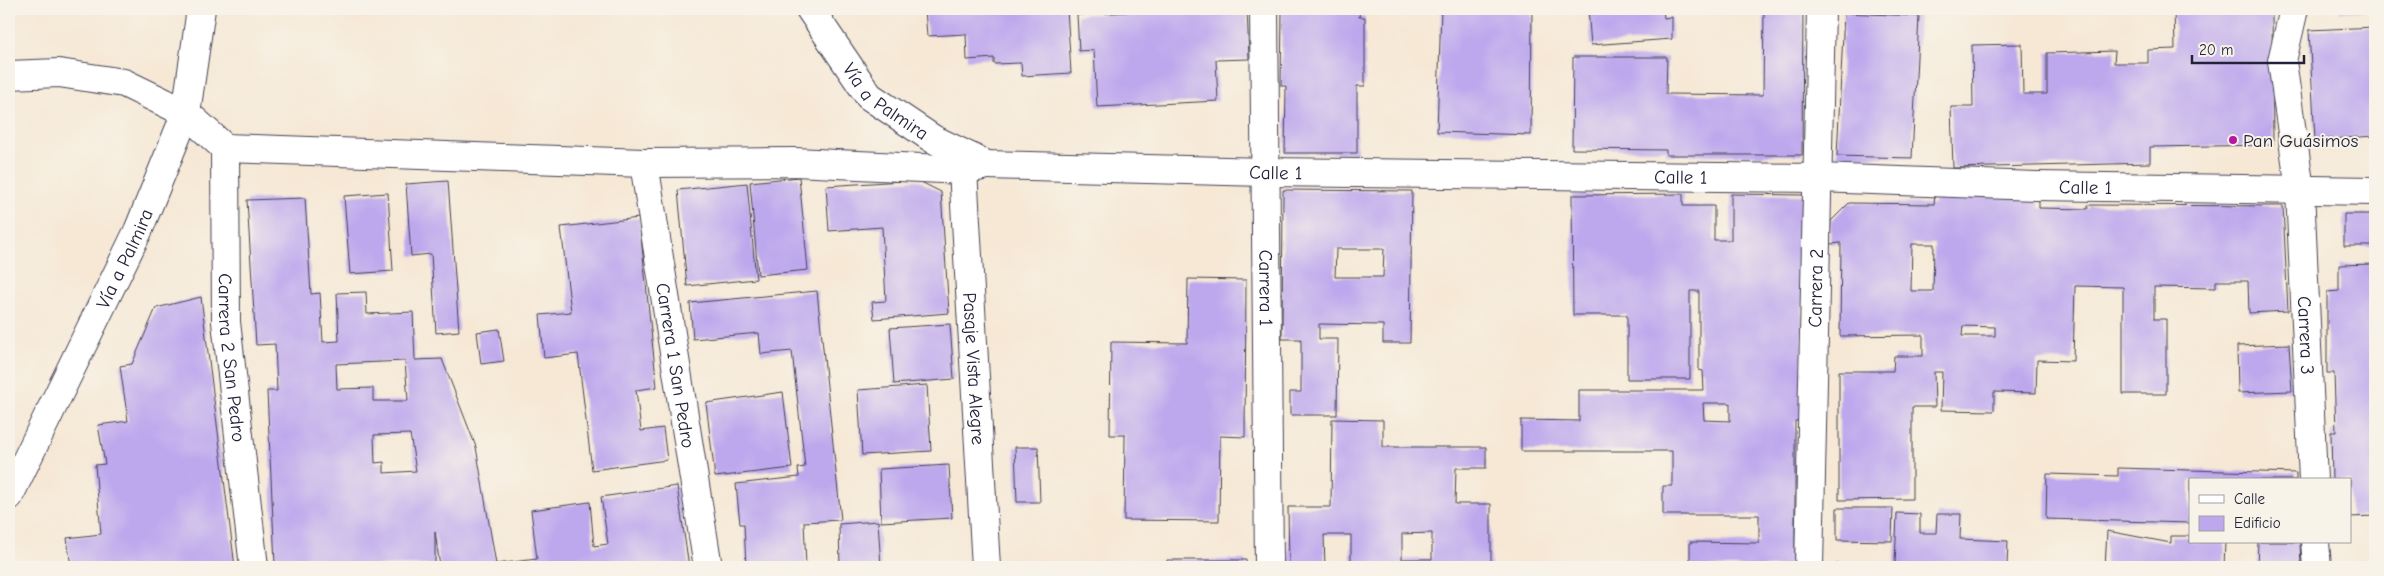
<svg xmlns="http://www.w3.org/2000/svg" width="2384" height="576" viewBox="0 0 2384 576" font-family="'Comic Neue',sans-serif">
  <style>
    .building { fill: #bea8ed; fill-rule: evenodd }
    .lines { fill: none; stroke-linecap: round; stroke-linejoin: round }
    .minor-casing { stroke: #424052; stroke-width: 30 }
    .tertiary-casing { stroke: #424052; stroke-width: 30 }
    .minor { stroke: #fff; stroke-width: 28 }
    .tertiary { stroke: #fff; stroke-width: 28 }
    .poi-dot { fill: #b5179e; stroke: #f7f3e8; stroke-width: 2 }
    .labels { text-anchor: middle; stroke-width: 4; stroke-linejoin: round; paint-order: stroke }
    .street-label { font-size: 19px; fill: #22223b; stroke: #f7f3e8 }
    .poi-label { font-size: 19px; fill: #22223b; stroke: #f7f3e8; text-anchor: start }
  </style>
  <rect width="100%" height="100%" fill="#f7f3e8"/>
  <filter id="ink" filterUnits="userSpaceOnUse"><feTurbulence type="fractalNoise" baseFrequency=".02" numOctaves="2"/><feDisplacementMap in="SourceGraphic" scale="10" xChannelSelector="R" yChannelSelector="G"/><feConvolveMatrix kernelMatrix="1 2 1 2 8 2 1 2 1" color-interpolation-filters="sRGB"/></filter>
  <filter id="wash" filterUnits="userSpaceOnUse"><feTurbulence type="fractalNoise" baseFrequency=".0096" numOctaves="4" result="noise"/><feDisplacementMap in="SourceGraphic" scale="20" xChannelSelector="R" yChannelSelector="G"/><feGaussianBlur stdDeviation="1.12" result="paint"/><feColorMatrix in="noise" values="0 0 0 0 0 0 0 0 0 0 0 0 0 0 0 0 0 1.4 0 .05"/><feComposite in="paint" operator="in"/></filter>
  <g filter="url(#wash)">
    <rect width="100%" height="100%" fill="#f6e8d5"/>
    <g id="blocks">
      <path class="building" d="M 925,9 L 1067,9 L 1071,73 L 1022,76 L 1021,63 L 994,64 L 994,58 L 967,60 L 966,34 L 927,36 Z
        M 1127,9 L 1247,9 L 1249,59 L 1216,60 L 1218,101 L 1097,107 L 1094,50 L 1079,51 L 1077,15 L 1127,12 Z
        M 1282,9 L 1360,9 L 1359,17 L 1365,17 L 1365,86 L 1357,86 L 1357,153 L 1285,153 L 1286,86 L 1281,86 Z
        M 1441,9 L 1532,9 L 1531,135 L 1437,132 Z
        M 1588,9 L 1663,9 L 1664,18 L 1672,17 L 1672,39 L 1591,45 Z
        M 1764,9 L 1803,9 L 1802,155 L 1666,155 L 1666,150 L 1572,149 L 1573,57 L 1667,57 L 1666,94 L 1763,95 Z
        M 2174,9 L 2272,9 L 2273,145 L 2150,147 L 2150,163 L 1953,168 L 1951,107 L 1973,107 L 1972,45 L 2022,44 L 2023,94 L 2047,94 L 2047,53 L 2115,51 L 2114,63 L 2148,63 L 2148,50 L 2175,49 Z
        M 2340,9 L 2375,9 L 2375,10 L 2340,12 Z
        M 1844,13 L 1919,16 L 1912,158 L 1837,156 Z
        M 2375,27 L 2375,136 L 2315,140 L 2309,30 Z
        M 799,177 L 808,270 L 758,275 L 750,182 Z
        M 917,180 L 941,192 L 949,313 L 874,319 L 872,302 L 886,301 L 882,227 L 829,231 L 826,186 Z
        M 448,181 L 459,331 L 436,333 L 431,254 L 411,256 L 406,184 Z
        M 747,183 L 756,279 L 687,286 L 678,190 Z
        M 1283,190 L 1412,191 L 1410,343 L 1383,343 L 1383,325 L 1319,324 L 1319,339 L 1338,339 L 1337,415 L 1290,415 L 1290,392 L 1301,392 L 1301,339 L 1282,339 ZM 1336,249 L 1384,249 L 1383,277 L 1335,277 Z
        M 388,193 L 393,271 L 350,274 L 344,196 Z
        M 1935,193 L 2039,195 L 2039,208 L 2088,209 L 2088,205 L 2283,206 L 2288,311 L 2249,313 L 2248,281 L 2216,281 L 2216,288 L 2154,287 L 2154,319 L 2166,319 L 2166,394 L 2123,394 L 2123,287 L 2075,286 L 2073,361 L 2037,360 L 2036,393 L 1994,392 L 1994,411 L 1941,410 L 1942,372 L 1934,372 L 1935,407 L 1912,407 L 1912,499 L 1839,500 L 1839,371 L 1893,371 L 1894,356 L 1923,356 L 1923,335 L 1840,336 L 1841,243 L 1830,244 L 1831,221 L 1849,203 L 1934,204 ZM 1912,244 L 1934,244 L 1933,291 L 1911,291 ZM 1963,326 L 1995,327 L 1995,336 L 1962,336 Z
        M 1683,194 L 1683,206 L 1714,206 L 1714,240 L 1731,240 L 1731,194 L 1803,195 L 1802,420 L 1795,421 L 1795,567 L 1690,567 L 1690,542 L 1759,543 L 1759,515 L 1663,515 L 1663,486 L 1672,486 L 1672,451 L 1521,451 L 1521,420 L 1579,421 L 1579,390 L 1704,390 L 1703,371 L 1699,370 L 1699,291 L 1690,291 L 1690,379 L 1627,379 L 1627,315 L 1573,315 L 1572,195 ZM 1703,403 L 1730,403 L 1730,421 L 1704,420 Z
        M 305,198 L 311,294 L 320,293 L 323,342 L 339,341 L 337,293 L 366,292 L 367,314 L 413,312 L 415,360 L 442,359 L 476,447 L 496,564 L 537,559 L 531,510 L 590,502 L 594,546 L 608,544 L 601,497 L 677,486 L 689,567 L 440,567 L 435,532 L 435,565 L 297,567 L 298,564 L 275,564 L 267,391 L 277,391 L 275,344 L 256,345 L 247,200 ZM 405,361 L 408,401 L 373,401 L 373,388 L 337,389 L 336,364 ZM 410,434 L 416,471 L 384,473 L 384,462 L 375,463 L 374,435 Z
        M 2344,214 L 2375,214 L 2375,246 L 2344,246 Z
        M 639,218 L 657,387 L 636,390 L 641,431 L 663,428 L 667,460 L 592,470 L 578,354 L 544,358 L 540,315 L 571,312 L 561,227 Z
        M 2375,264 L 2375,516 L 2350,517 L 2350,480 L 2332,480 L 2331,432 L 2336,432 L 2334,373 L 2327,373 L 2327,292 L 2339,291 L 2339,265 Z
        M 1188,279 L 1246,280 L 1245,437 L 1220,436 L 1219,521 L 1124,520 L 1125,435 L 1110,435 L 1111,342 L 1187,343 Z
        M 817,291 L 841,520 L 804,522 L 806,566 L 746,567 L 744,524 L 740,524 L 736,484 L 799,477 L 798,468 L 805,467 L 792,351 L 761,354 L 759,333 L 693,339 L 690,303 Z
        M 201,297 L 235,567 L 71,567 L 67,538 L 101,534 L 95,465 L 105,464 L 98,425 L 128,421 L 120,366 L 132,364 L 156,308 Z
        M 950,324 L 954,379 L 894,384 L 890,328 Z
        M 499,329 L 504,361 L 481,364 L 477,332 Z
        M 2289,344 L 2292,391 L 2238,393 L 2237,346 Z
        M 927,385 L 931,451 L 862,455 L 858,390 Z
        M 783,392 L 792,468 L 715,477 L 706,403 Z
        M 1332,419 L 1383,420 L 1383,447 L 1486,447 L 1486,468 L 1456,468 L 1455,504 L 1491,504 L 1491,567 L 1351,567 L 1351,535 L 1324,535 L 1325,567 L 1289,567 L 1288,507 L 1331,507 ZM 1432,533 L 1432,559 L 1402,559 L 1402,534 Z
        M 1015,447 L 1038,447 L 1040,502 L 1017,502 Z
        M 949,465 L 952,518 L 881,522 L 879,469 Z
        M 2118,468 L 2296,473 L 2296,480 L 2190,480 L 2190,523 L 2046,519 L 2047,474 L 2118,476 Z
        M 1837,508 L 1893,508 L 1892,541 L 1837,540 Z
        M 1897,513 L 1920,514 L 1920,533 L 1936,533 L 1937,514 L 1961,514 L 1960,539 L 2008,541 L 2007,567 L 1913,565 L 1913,567 L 1836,567 L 1836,564 L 1895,565 Z
        M 878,521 L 881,567 L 840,567 L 839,524 Z
        M 2107,531 L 2171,543 L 2171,536 L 2190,536 L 2190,542 L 2225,542 L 2224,567 L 2105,567 Z
        M 2258,542 L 2300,542 L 2301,567 L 2257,567 Z
        M 1167,560 L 1246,560 L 1246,567 L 1167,567 Z"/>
    </g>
  </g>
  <g filter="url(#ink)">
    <use href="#blocks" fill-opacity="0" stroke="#424052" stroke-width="1"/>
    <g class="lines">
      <g class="minor-casing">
        <g id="minor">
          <path id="s1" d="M 1264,9 L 1269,567"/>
          <path id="s2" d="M 2294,9 L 2282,61 L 2300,190 L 2313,480"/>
          <path d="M 9,75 L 59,73 L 124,83 L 186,113 L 225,148 L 644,163 L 795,162 L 963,170 L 987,165"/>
          <path id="s3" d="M 225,148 L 226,322 L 254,567"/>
          <path id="s4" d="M 644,163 L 708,567"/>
          <path id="s5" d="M 963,170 L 986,567"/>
          <path d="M 2315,542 L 2317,567"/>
          <path id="s6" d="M 1809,567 L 1821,9"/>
        </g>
      </g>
      <g class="tertiary-casing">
        <g id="tertiary">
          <path id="s7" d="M 810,9 L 869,96 L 933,139 L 987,165 L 1265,172 L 1818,178 L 2036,186 L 2375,191"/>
          <path id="s8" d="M 9,496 L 138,231 L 186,113 L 201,9"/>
        </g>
      </g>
      <use href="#minor" class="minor"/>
      <use href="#tertiary" class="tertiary"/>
    </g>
  </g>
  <circle class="poi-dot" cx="2233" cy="140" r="5"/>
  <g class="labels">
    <g class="street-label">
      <text dy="7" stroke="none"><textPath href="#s7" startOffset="121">Vía a Palmira</textPath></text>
      <text dy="7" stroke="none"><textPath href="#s7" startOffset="531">Calle 1</textPath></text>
      <text dy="7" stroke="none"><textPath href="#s7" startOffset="936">Calle 1</textPath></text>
      <text dy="7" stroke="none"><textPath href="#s7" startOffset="1341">Calle 1</textPath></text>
      <text dy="7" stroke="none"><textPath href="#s8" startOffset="264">Vía a Palmira</textPath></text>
      <text dy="7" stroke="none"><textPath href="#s1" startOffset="279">Carrera 1</textPath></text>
      <text dy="7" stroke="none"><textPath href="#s6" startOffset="279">Carrera 2</textPath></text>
      <text dy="7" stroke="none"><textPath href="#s2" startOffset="329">Carrera 3</textPath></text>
      <text dy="7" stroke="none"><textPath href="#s3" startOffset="210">Carrera 2 San Pedro</textPath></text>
      <text dy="7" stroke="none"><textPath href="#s4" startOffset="205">Carrera 1 San Pedro</textPath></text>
      <text dy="7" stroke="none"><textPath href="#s5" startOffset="199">Pasaje Vista Alegre</textPath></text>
    </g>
    <g class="poi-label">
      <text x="2243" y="147">Pan Guásimos</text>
    </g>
  </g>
  <rect width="2384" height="576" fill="none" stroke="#f7f3e8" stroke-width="30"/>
  <rect x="2189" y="478" width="162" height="65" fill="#f7f3e8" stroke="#a29fa3"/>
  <rect x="2199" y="495" width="25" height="8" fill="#ffffff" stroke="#a29fa3"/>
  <text x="2234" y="504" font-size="15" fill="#22223b">Calle</text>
  <rect x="2199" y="516" width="25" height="15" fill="#bea8ed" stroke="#a29fa3"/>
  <text x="2234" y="528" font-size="15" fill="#22223b">Edificio</text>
  <path d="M2192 55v8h112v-8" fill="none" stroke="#22223b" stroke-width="2.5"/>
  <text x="2199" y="55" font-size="15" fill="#22223b" stroke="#f7f3e8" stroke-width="4" paint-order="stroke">20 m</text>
</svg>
